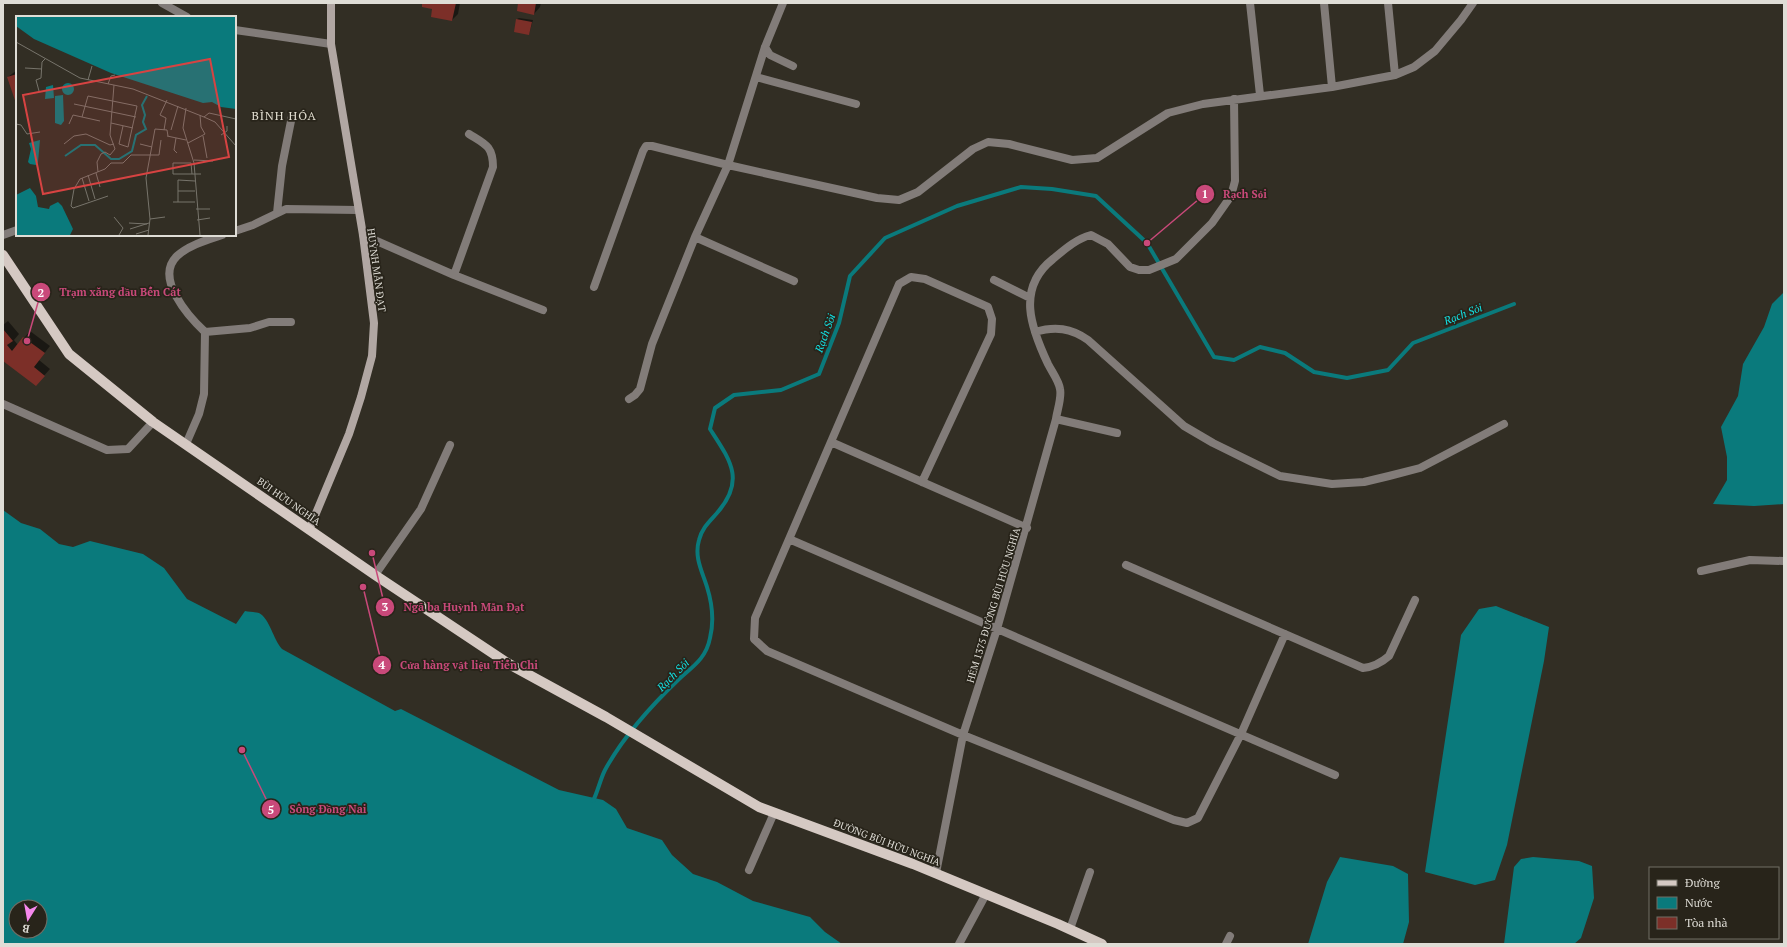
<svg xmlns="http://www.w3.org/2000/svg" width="1787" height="947" viewBox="0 0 1787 947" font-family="'PT Serif',serif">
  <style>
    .water { fill: #0a7a7c; fill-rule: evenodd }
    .shadow { fill: #0007 }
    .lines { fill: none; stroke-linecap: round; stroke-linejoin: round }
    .stream { stroke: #0a7a7c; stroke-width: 4 }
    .building { fill: #7c2f28 }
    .minor { stroke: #827c79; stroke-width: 8 }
    .secondary { stroke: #b1a7a3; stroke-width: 8 }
    .primary { stroke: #d5c9c3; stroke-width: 10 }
    .labels { text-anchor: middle; stroke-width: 3.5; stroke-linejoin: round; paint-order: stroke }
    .street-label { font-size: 10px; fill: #dfddd6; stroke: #28241a }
    .water-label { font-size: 11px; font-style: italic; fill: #13e2e5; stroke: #28241a }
    .quarter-label { font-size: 12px; letter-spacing: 1px; fill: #e3dfd1; stroke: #28241a }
    .inset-river { fill: none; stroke: #0a7a7c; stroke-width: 2 }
    .inset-road { fill: none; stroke: #77746b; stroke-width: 1 }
    .view { fill: #d74342; fill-opacity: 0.15; stroke: #d74342; stroke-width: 2 }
    .inset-edge { fill: none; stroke: #dfddd6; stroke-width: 2 }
    .leader { fill: none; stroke: #c9497a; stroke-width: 1.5 }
    .callout-dot { fill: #c9497a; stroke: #28241a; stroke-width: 1.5 }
    .mark-label { font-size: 12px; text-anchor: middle; font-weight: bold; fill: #fff }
    .callout-label { font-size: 11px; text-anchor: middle; font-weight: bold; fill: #c9497a; stroke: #28241a; stroke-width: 3.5; stroke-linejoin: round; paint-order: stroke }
  </style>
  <rect width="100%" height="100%" fill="#322e24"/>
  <path class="water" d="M 1784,292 L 1784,504 L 1754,506 L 1713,504 L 1727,480 L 1727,457 L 1721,427 L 1738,396 L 1743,364 L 1764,327 L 1772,304 Z
    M 3,510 L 21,523 L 40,529 L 59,544 L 73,547 L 90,541 L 143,554 L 164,568 L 187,599 L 236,624 L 245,611 C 249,612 255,612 259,613 C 270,619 273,639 282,649 L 395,711 L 401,709 L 559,790 L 603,800 L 616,809 L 627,828 L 662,840 L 672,855 L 693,874 L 717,882 L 753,901 L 810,917 L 825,932 L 842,944 L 3,944 ZM 16,907 L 40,907 L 40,931 L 16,931 Z
    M 1496,606 L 1549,627 L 1544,661 L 1507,845 L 1495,880 L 1475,885 L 1425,872 L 1461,635 L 1479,609 Z
    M 1340,857 L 1393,866 L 1408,874 L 1409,922 L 1403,944 L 1308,944 L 1327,882 Z
    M 1533,857 L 1579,861 L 1592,866 L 1594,898 L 1581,938 L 1574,944 L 1504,944 L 1514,867 L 1521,859 Z"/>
  <path class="shadow" d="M 423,3 L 460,3 L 458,14 L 452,20 Z
    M 519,3 L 541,3 L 540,7 L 534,14 Z
    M 519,18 L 533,20 L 529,34 L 517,19 Z
    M 17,70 L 17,104 L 8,77 Z
    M 8,321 L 19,334 L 14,340 L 18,345 L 30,331 L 50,346 L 39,360 L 50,369 L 42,378 L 3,359 L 3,325 Z"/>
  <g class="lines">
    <path class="stream" d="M 593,801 C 598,791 600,780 605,770 C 623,737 651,706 678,680 C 692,667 706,659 710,638 C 714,622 712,603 707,587 C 702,571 694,557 699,540 C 702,528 709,522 717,513 C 746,480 730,460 710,429 L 715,408 L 734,395 L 781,390 L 819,374 L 839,323 L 850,276 L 885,238 L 957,206 L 1021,187 L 1052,189 L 1096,196 L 1147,243 L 1214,357 L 1234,360 L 1260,347 L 1285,353 L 1314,372 L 1347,378 L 1388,370 L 1413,343 L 1514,304"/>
  </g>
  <path class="building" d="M 422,3 L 456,3 L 452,21 L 431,17 L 432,9 L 422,7 Z
    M 518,3 L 536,3 L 534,15 L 517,11 Z
    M 516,19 L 532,22 L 529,35 L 514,32 Z
    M 17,74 L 17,106 L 7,77 Z
    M 3,329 L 13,341 L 7,345 L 12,351 L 23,337 L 45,353 L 34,367 L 45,376 L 36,386 L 3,361 Z"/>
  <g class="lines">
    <path class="minor" d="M 162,3 L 187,17
      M 1250,3 L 1260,95
      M 1324,3 L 1332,87
      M 1388,3 L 1395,75
      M 235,30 L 331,44
      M 765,47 L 770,55 L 793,66
      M 756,77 L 856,104
      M 277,213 L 282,166 L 292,116
      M 235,231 L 253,225 L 286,209 L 358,210
      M 3,235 L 17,230
      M 363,235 L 454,275 L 543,310
      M 695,237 L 794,281
      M 454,275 L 493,167 C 493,146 485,144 469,134
      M 994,280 L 1030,298
      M 594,287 L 643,151 L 646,146 L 652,146 L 728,165 L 877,198 L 899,200 L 918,192 L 973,149 L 988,142 L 1009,144 L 1072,160 L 1097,158 L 1168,113 L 1203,104 L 1332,87 L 1395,75 L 1414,67 L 1435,51 L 1461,20 L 1473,3
      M 205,332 L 250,328 L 269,322 L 291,322
      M 1035,332 C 1055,326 1071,328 1088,340 L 1184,426 L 1213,443 L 1280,476 L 1332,484 L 1364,482 L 1389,476 L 1420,468 L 1504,424
      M 629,399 L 635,395 L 640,389 L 652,344 L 695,237 L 728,165 L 765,47 L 783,3
      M 3,404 L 107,450 L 128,449 L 153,422
      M 1056,419 L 1117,433
      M 831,442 L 1027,528
      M 186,444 L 199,414 L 204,394 L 205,332 C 189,317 154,278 177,256 C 189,245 207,240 222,235
      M 922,482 L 991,334 L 992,319 L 988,307 L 925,279 L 911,277 L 899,284 L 755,618 L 754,639 L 767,651 L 963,735 L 1174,820 L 1187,823 L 1198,818 L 1241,734 L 1285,634
      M 789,539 L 1335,775
      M 1126,565 L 1363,668 C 1374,667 1381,663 1389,656 L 1415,600
      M 1701,571 L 1750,560 L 1784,561
      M 375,575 L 421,509 L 450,445
      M 749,870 L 774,813
      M 936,873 L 963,735 L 997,629 L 1056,419 C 1057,411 1062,397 1060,389 C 1059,381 1052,372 1048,364 C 1031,328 1016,288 1053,259 C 1065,249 1076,239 1091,235 L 1108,244 L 1130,267 L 1139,270 L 1149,270 L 1176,259 L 1212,223 L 1231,196 L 1235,181 L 1234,99
      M 1070,929 L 1090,872
      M 959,944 L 986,894
      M 1226,944 L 1230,936"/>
    <path class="secondary" d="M 309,530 L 349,434 L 361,397 L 372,356 L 374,323 L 363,235 L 331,44 L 331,3"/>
    <path class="primary" d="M 3,255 L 69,354 L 153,422 L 375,575 L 509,664 L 606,717 L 759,807 L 913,864 L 1058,924 L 1102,944"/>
  </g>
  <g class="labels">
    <g class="street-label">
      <text transform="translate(377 270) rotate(82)" y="4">HUỲNH MẪN ĐẠT</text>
      <text transform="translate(289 501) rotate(35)" y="4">BÙI HỮU NGHĨA</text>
      <text transform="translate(993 605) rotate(-73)" y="4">HẺM 1375 ĐƯỜNG BÙI HỮU NGHĨA</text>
      <text transform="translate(887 842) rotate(21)" y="4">ĐƯỜNG BÙI HỮU NGHĨA</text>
    </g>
    <g class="water-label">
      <text transform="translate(1463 314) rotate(-21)" y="4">Rạch Sỏi</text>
      <text transform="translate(825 333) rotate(-70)" y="4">Rạch Sỏi</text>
      <text transform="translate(673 675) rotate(-45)" y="4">Rạch Sỏi</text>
    </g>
    <g class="quarter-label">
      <text x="284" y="120">BÌNH HÓA</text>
    </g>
  </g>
  <g transform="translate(16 16)">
    <rect width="220" height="220" fill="#322e24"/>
    <path d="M 0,1 L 220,1 L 220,93 L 205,91 L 196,86 L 187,87 L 95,57 L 18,23 L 0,10 ZM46 73a6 6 0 1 1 12 0a6 6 0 1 1-12 0ZM 37,69 L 38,82 L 29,83 L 30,71 ZM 47,79 L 48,105 L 45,109 L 39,107 L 39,80 ZM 24,124 L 22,146 L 20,149 L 14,148 L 12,146 L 15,133 L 13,127 ZM 14,172 L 20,180 L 22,191 L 33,193 L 34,190 L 42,186 L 46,190 L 57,213 L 54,219 L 0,219 L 0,179 Z" fill="#0a7a7c"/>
    <path class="inset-river" d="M 49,140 L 65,129 L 79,129 L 95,143 L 103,143 L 116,135 L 120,119 L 130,113 L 127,106 L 129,99 L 126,89 L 131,80"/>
    <path class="inset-road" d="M 0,26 L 64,62 L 117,73 L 188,101 L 199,106 L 220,130M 9,52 L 26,53M 72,64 L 76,50M 92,68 L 95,60 L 99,59M 23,75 L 20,64 L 25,62 L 26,46 L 29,43M 58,88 L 120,101M 170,92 L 167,112 L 178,147 L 184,219M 66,101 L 72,80 L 121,90 L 112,131 L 103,128 L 107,110M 188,101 L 193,97 L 220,103M 95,107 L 117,112M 0,108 L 5,109 L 11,118 L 24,116M 53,108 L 57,99 L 84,105M 148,114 L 150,102 L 144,99 L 151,84M 155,114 L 162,90M 205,119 L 211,115 L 211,110M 151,120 L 170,124M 187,120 L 191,142M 160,122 L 158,134 L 161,137M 172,127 L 189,118 L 185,111 L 184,99M 48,128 L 58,120 L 70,118 L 94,129 L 98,128M 124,128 L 136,131M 178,144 L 197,145M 82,156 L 81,146 L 85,138 L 89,136 L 94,139 L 99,133 L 94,119 L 98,69M 80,157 L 84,171M 176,158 L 175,147 L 157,147 L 157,158 L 185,158M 72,159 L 79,183M 66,162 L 73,185M 162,175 L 179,175M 92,180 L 57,192 L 55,190 L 58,173 L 64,163 L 89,153 L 95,147 L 107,147 L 115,139 L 143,139 L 145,124M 157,186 L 179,186M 162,186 L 162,164 L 179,165M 180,193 L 194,193M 98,201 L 107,212 L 103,219M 134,203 L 149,201M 181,204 L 194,202M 113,207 L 131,208M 114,213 L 133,207M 120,218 L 133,214M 132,219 L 134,203 L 130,162 L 139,113 L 151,114 L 152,120"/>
    <path class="view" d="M 194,43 L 213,141 L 27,178 L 7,79 Z"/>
    <rect width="220" height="220" class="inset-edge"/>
  </g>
  <path class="leader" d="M1147 243L1205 194M27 341L41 292M372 553L385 607M363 587L382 665M242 750L271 809"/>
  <g class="callout-dot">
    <circle cx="1147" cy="243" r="4"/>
    <circle cx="27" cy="341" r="4"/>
    <circle cx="372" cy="553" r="4"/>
    <circle cx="363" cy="587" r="4"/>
    <circle cx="242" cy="750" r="4"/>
    <circle cx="1205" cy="194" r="10"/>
    <circle cx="41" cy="292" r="10"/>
    <circle cx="385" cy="607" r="10"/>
    <circle cx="382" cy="665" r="10"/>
    <circle cx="271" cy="809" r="10"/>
  </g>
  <g class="mark-label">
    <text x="1205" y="198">1</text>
    <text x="41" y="297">2</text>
    <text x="385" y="611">3</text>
    <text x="382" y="669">4</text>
    <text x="271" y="814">5</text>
  </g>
  <g class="callout-label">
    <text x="1245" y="198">Rạch Sỏi</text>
    <text x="120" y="296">Trạm xăng dầu Bến Cát</text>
    <text x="464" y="611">Ngã ba Huỳnh Mẫn Đạt</text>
    <text x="469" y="669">Cửa hàng vật liệu Tiến Chi</text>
    <text x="328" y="813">Sông Đồng Nai</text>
  </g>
  <rect width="1787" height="947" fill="none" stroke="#dfddd6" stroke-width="8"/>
  <rect x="1649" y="867" width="130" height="72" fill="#28241a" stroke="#716e65"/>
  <rect x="1657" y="880" width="20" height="6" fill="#d5c9c3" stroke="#716e65"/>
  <text x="1685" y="887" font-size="12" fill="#dfddd6">Đường</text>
  <rect x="1657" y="897" width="20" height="12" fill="#0a7a7c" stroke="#716e65"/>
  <text x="1685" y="907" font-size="12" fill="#dfddd6">Nước</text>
  <rect x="1657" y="917" width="20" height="12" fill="#7c2f28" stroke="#716e65"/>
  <text x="1685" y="927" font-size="12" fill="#dfddd6">Tòa nhà</text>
  <g transform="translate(28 919) rotate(191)"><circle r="19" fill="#28241a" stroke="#716e65"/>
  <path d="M0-3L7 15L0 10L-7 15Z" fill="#f688ed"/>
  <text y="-6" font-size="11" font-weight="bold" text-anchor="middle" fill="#dfddd6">B</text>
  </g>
</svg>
